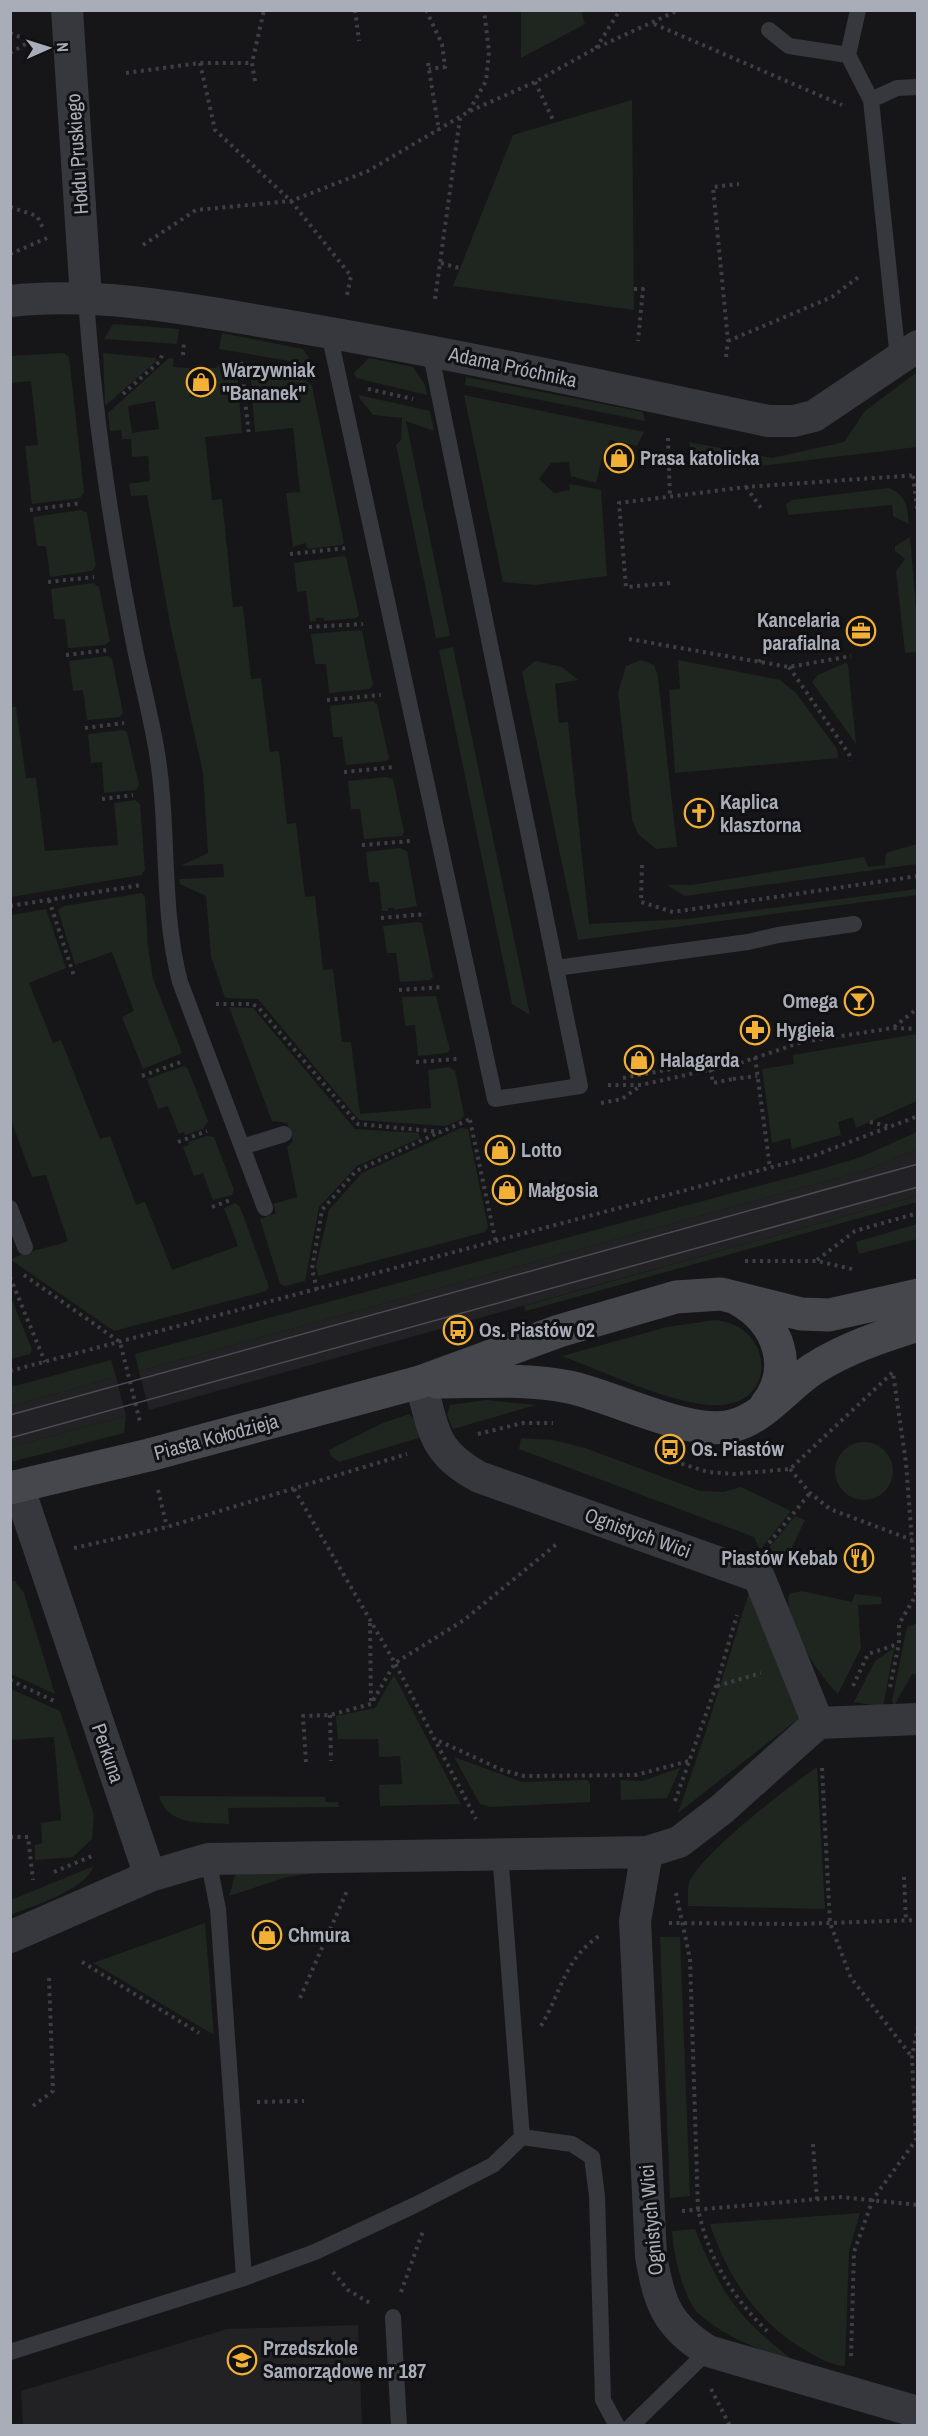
<svg xmlns="http://www.w3.org/2000/svg" width="928" height="2436" viewBox="0 0 928 2436" font-family="'Archivo Narrow',sans-serif">
  <style>
    .built { fill: #222225 }
    .green { fill: #1e261f; fill-rule: evenodd }
    .lines { fill: none; stroke-linecap: round; stroke-linejoin: round }
    .path { stroke: #3d3f44; stroke-width: 4; stroke-dasharray: 3 4.5; stroke-linecap: butt }
    .lane { stroke: #37383d; stroke-width: 16 }
    .street { stroke: #37383d; stroke-width: 32 }
    .secondary { stroke: #45474d; stroke-width: 33 }
    .tram { stroke: #4a4c52; stroke-width: 1.5 }
    .path-bridge { stroke: #3d3f44; stroke-width: 4; stroke-dasharray: 3 4.5; stroke-linecap: butt }
    .labels { text-anchor: middle; stroke-width: 6; stroke-linejoin: round; paint-order: stroke }
    .street-label { font-size: 20px; fill: #a8adb8; stroke: #111113 }
    .poi-label { font-size: 20px; font-weight: bold; fill: #a8adb8; stroke: #111113; text-anchor: start }
  </style>
  <rect width="100%" height="100%" fill="#161618"/>
  <path class="built" d="M 917,1149 L 917,1196 L 149,1410 L 139,1371 L 870,1169 Z
    M 116,1377 L 126,1416 L 11,1447 L 11,1406 Z
    M 358,2325 L 362,2425 L 23,2425 L 21,2391 L 227,2329 Z"/>
  <path class="green" d="M 521,11 L 581,11 L 585,24 L 521,58 Z
    M 632,100 L 634,310 L 453,286 L 513,135 Z
    M 113,324 L 179,329 L 177,344 L 104,339 Z
    M 222,333 L 303,349 L 313,365 L 219,349 Z
    M 64,353 L 69,357 L 84,492 L 80,498 L 32,504 L 25,446 L 38,445 L 31,381 L 11,383 L 11,356 Z
    M 103,353 L 156,358 L 155,362 L 105,406 Z
    M 169,358 L 174,359 L 173,367 L 189,368 L 190,397 L 210,397 L 210,368 L 216,368 L 219,364 L 233,367 L 237,372 L 242,433 L 205,437 L 212,500 L 222,499 L 233,607 L 243,606 L 251,679 L 261,678 L 270,752 L 279,751 L 287,824 L 296,823 L 305,897 L 315,896 L 323,970 L 333,969 L 342,1042 L 351,1042 L 360,1114 L 431,1108 L 428,1070 L 449,1067 L 455,1071 L 464,1114 L 462,1119 L 446,1126 L 359,1120 L 258,999 L 225,998 L 211,956 L 206,896 L 180,884 L 179,879 L 224,877 L 223,864 L 180,866 L 208,853 L 203,773 L 171,629 L 147,495 L 131,496 L 129,484 L 150,481 L 148,456 L 132,457 L 131,439 L 122,439 L 121,430 L 110,431 L 108,413 ZM 155,401 L 159,429 L 132,433 L 128,406 Z
    M 369,358 L 413,367 L 425,385 L 427,395 L 356,378 L 354,373 Z
    M 250,369 L 305,379 L 312,386 L 344,543 L 341,545 L 308,549 L 305,543 L 293,547 L 286,493 L 300,492 L 293,428 L 255,432 Z
    M 917,372 L 917,447 L 759,466 L 691,451 L 689,442 L 772,458 L 844,442 L 865,411 Z
    M 466,377 L 643,412 L 645,421 L 465,385 Z
    M 359,395 L 430,411 L 434,431 L 406,421 L 450,636 L 436,638 L 396,445 L 401,440 L 402,418 L 373,415 L 360,399 Z
    M 464,395 L 644,432 L 637,446 L 610,440 L 607,450 L 604,450 L 596,483 L 571,476 L 569,462 L 551,463 L 539,479 L 554,493 L 570,490 L 569,484 L 601,490 L 607,576 L 534,585 L 503,582 Z
    M 889,488 C 907,496 907,506 909,524 L 893,516 L 892,505 L 788,515 L 786,504 L 792,500 Z
    M 81,510 L 87,513 L 96,566 L 92,571 L 50,577 L 46,546 L 37,546 L 33,517 Z
    M 910,537 L 917,620 L 918,652 L 905,653 L 896,571 L 905,559 L 895,551 L 895,546 Z
    M 343,556 L 346,557 L 359,615 L 357,618 L 324,621 L 324,618 L 316,618 L 316,621 L 310,622 L 306,591 L 297,592 L 294,563 Z
    M 93,583 L 99,587 L 110,641 L 105,645 L 68,648 L 65,619 L 54,619 L 51,589 Z
    M 359,630 L 362,631 L 373,685 L 370,689 L 329,693 L 326,664 L 315,664 L 311,634 Z
    M 453,647 L 530,1015 L 512,1004 L 439,650 Z
    M 107,656 L 112,659 L 123,713 L 120,717 L 87,720 L 83,690 L 73,691 L 69,661 Z
    M 641,660 L 654,665 L 658,677 L 677,847 L 656,849 L 638,834 L 632,819 L 618,692 L 626,666 Z
    M 678,660 L 780,680 L 796,693 L 837,749 L 838,758 L 675,773 L 669,690 L 680,689 Z
    M 535,661 L 562,667 L 578,680 L 555,684 L 559,723 L 568,722 L 589,924 L 687,919 L 917,889 L 917,895 L 578,940 L 522,672 Z
    M 845,663 L 848,664 L 856,744 L 812,682 L 818,675 Z
    M 373,701 L 377,704 L 389,758 L 387,761 L 346,765 L 342,737 L 333,737 L 330,706 Z
    M 11,707 L 16,707 L 26,778 L 36,778 L 45,851 L 118,845 L 114,803 L 135,800 L 140,804 L 145,870 L 141,875 L 11,897 Z
    M 123,730 L 127,732 L 139,785 L 136,790 L 104,793 L 102,762 L 91,763 L 88,734 Z
    M 386,777 L 393,779 L 404,832 L 402,836 L 364,839 L 360,809 L 351,809 L 348,781 Z
    M 917,844 L 917,864 L 685,896 L 667,885 L 692,885 L 864,857 L 868,867 L 885,865 L 886,853 Z
    M 400,848 L 407,851 L 417,906 L 394,910 L 394,908 L 388,908 L 388,911 L 382,911 L 379,882 L 369,882 L 366,852 Z
    M 142,893 L 145,897 L 148,946 L 153,979 L 182,1053 L 143,1069 L 122,1017 L 134,1011 L 112,952 L 75,965 L 58,910 L 64,906 Z
    M 46,909 L 66,968 L 29,983 L 53,1043 L 61,1040 L 100,1139 L 110,1136 L 136,1205 L 145,1202 L 172,1270 L 238,1246 L 224,1208 L 235,1203 L 240,1207 L 269,1287 L 266,1291 L 114,1331 L 11,1260 C 27,1249 49,1249 68,1241 L 46,1175 L 32,1177 L 11,1120 L 11,915 Z
    M 417,922 L 422,923 L 433,977 L 430,980 L 400,982 L 396,953 L 387,953 L 383,926 Z
    M 436,996 L 450,1050 L 447,1053 L 418,1056 L 415,1025 L 405,1026 L 402,997 Z
    M 229,1007 L 253,1008 L 355,1129 L 418,1133 L 420,1138 L 357,1166 L 319,1207 L 305,1281 L 285,1286 L 280,1284 L 260,1219 L 276,1213 L 273,1204 L 297,1197 L 287,1147 L 293,1141 L 287,1123 L 272,1121 Z
    M 917,1034 L 917,1101 L 856,1128 L 853,1117 L 838,1122 L 841,1135 L 792,1149 L 790,1138 L 772,1143 L 762,1069 L 794,1064 L 793,1055 Z
    M 184,1066 L 188,1069 L 208,1121 L 203,1129 L 185,1135 L 184,1132 L 179,1134 L 168,1106 L 158,1109 L 147,1079 Z
    M 461,1128 L 468,1129 L 488,1227 L 485,1232 L 318,1276 L 316,1266 L 329,1210 L 362,1173 Z
    M 917,1132 L 917,1149 L 870,1169 L 139,1371 L 135,1354 L 818,1170 L 861,1157 Z
    M 206,1136 L 214,1137 L 234,1190 L 232,1195 L 213,1200 L 203,1173 L 194,1176 L 183,1147 L 189,1145 L 188,1142 Z
    M 917,1196 L 917,1202 L 526,1311 L 524,1306 Z
    M 917,1224 L 917,1239 L 859,1254 L 856,1242 Z
    M 10,1295 L 32,1350 L 30,1354 L 11,1359 Z
    M 715,1320 C 772,1325 779,1399 723,1405 C 681,1409 603,1371 562,1356 L 667,1327 Z
    M 111,1360 L 116,1377 L 11,1406 L 11,1387 Z
    M 486,1400 L 536,1405 L 453,1429 L 447,1415 L 450,1405 Z
    M 409,1414 L 422,1427 L 425,1436 L 339,1462 L 331,1456 L 329,1450 L 383,1423 Z
    M 126,1416 L 124,1433 L 11,1462 L 11,1447 Z
    M 521,1438 L 553,1440 L 585,1448 L 700,1491 L 723,1492 L 741,1487 L 791,1511 L 760,1550 L 754,1537 L 519,1449 Z
    M835 1471a29 29 0 1 1 58 0a29 29 0 1 1-58 0Z
    M 795,1516 L 805,1520 L 787,1558 L 765,1562 L 762,1556 Z
    M 11,1581 L 15,1581 L 24,1593 L 55,1694 L 11,1674 Z
    M 750,1589 L 802,1716 L 678,1813 L 706,1731 Z
    M 802,1591 L 852,1602 L 855,1594 L 881,1597 L 882,1604 L 858,1605 L 861,1648 L 838,1694 C 818,1674 783,1622 789,1594 Z
    M 917,1623 L 917,1674 L 912,1674 L 894,1706 L 892,1701 L 907,1627 Z
    M 894,1648 L 883,1707 L 854,1702 L 875,1661 Z
    M 394,1675 L 461,1804 L 380,1806 L 379,1785 L 402,1784 L 400,1756 L 379,1757 L 378,1739 L 338,1739 L 336,1716 L 375,1708 Z
    M 11,1689 L 60,1711 L 94,1815 L 92,1839 L 73,1857 L 35,1860 L 35,1845 L 42,1843 L 41,1823 L 61,1820 L 54,1737 L 11,1740 Z
    M 454,1757 L 522,1782 L 587,1780 L 590,1784 L 590,1802 L 491,1807 L 480,1804 Z
    M 817,1767 L 825,1909 L 688,1906 C 688,1899 687,1891 689,1883 C 701,1854 789,1786 817,1767 Z
    M 680,1768 L 667,1798 L 621,1800 L 620,1780 L 642,1781 Z
    M 159,1796 L 325,1797 L 326,1802 L 338,1802 L 339,1807 L 228,1808 L 229,1824 C 202,1822 168,1827 159,1796 Z
    M 94,1866 C 84,1891 34,1905 11,1915 L 11,1900 Z
    M 236,1872 L 322,1872 L 287,1877 L 229,1896 Z
    M 205,1923 L 214,2035 L 93,1963 Z
    M 660,1937 L 680,1937 L 690,2196 L 670,2198 Z
    M 860,2213 L 849,2251 L 845,2366 C 830,2365 820,2359 807,2351 C 758,2324 727,2276 710,2224 Z
    M 695,2229 C 721,2294 738,2318 794,2361 C 760,2350 726,2338 699,2314 C 683,2299 673,2252 672,2231 Z"/>
  <g class="lines">
    <path class="path" d="M 355,10 L 359,41
      M 426,10 L 442,44 L 445,67 L 429,69
      M 654,24 L 842,105
      M 10,33 L 30,41
      M 596,48 L 620,10
      M 10,53 L 31,41
      M 200,63 L 215,130 L 291,201 L 351,276 L 347,295
      M 428,63 L 439,131
      M 126,73 L 200,63 L 252,63
      M 255,81 L 252,63 L 264,10
      M 535,82 L 554,122
      M 469,111 L 486,81 L 489,52 L 484,10
      M 10,207 L 37,216 L 44,230
      M 143,245 L 196,210 L 291,201 L 368,171 L 468,112 L 535,82 L 596,48 L 679,10
      M 10,254 L 47,238
      M 441,263 L 459,268
      M 634,289 L 643,289 L 638,341
      M 435,299 L 460,118
      M 728,341 L 832,297 L 861,275
      M 183,355 L 184,342
      M 726,357 L 728,341 L 713,187 L 739,184
      M 241,362 L 249,436
      M 368,389 L 413,399
      M 123,394 L 160,361 L 163,352
      M 668,438 L 670,497
      M 913,476 L 918,516
      M 746,487 L 761,508
      M 30,510 L 81,503
      M 290,554 L 347,548
      M 48,582 L 94,577
      M 670,583 L 626,587 L 619,503 L 746,487 L 918,475
      M 309,627 L 363,624
      M 629,639 L 789,667 L 851,656
      M 66,655 L 108,650
      M 759,662 L 776,642
      M 789,667 L 849,754 L 850,761
      M 327,700 L 381,695
      M 85,728 L 124,723
      M 344,772 L 395,767
      M 102,799 L 133,795
      M 362,845 L 411,841
      M 642,865 L 641,902 L 673,912 L 918,876
      M 49,900 L 74,976
      M 10,906 L 141,885
      M 381,918 L 426,914
      M 399,990 L 442,987
      M 216,1004 L 252,1004 L 258,1007 L 358,1124 L 441,1132 L 470,1119
      M 894,1027 L 918,1008
      M 755,1057 L 770,1168
      M 416,1062 L 457,1059
      M 142,1076 L 181,1062
      M 623,1078 L 709,1062 L 709,1053
      M 733,1079 L 757,1076
      M 608,1085 L 641,1085 L 740,1063 L 802,1042 L 893,1028 L 918,1029
      M 601,1103 L 622,1099 L 640,1086
      M 470,1120 L 496,1243
      M 870,1122 L 891,1127
      M 178,1142 L 207,1131
      M 212,1207 L 233,1199
      M 817,1260 L 855,1231 L 918,1213
      M 745,1261 L 817,1261 L 856,1270
      M 24,1275 L 120,1342 L 140,1422
      M 10,1277 L 45,1362
      M 317,1290 L 312,1269 L 322,1210 L 356,1171 L 440,1132
      M 10,1371 L 813,1156 L 918,1116
      M 478,1434 L 523,1423 L 553,1423
      M 660,1457 L 708,1472 L 734,1474 L 790,1469 L 893,1372
      M 790,1469 L 810,1493 L 830,1509 L 912,1540
      M 294,1489 L 395,1663 L 476,1819
      M 158,1490 L 167,1527
      M 769,1543 L 810,1493
      M 74,1548 L 167,1527 L 407,1454
      M 370,1623 L 371,1703
      M 10,1680 L 54,1701
      M 717,1686 L 761,1673
      M 853,1686 L 868,1654 L 898,1644
      M 890,1687 L 899,1643 L 899,1624 L 916,1595 L 906,1463 L 893,1373
      M 330,1715 L 331,1761
      M 439,1741 L 502,1770 L 524,1776 L 636,1775 L 689,1761
      M 306,1762 L 303,1716 L 330,1715 L 371,1704 L 395,1663 L 464,1620 L 558,1543
      M 822,1768 L 830,1923 L 851,1978 L 912,2057
      M 675,1801 L 716,1686 L 737,1615
      M 10,1837 L 28,1837 L 33,1880
      M 54,1872 L 92,1856
      M 904,1877 L 906,1921
      M 676,1893 L 690,1959 L 698,2209 C 708,2257 732,2297 767,2331
      M 669,1923 L 796,1924 L 918,1920
      M 82,1962 L 199,2033
      M 300,1998 L 347,1891
      M 541,2026 C 562,1991 564,1958 602,1934
      M 257,2102 L 304,2101
      M 33,2106 L 53,2091 L 49,1976
      M 813,2144 L 817,2200
      M 682,2211 L 841,2197 L 918,2205
      M 333,2272 L 348,2290 L 370,2303
      M 401,2292 L 423,2231
      M 851,2356 L 854,2252 L 873,2199 L 916,2140 L 912,2057 L 918,2026
      M 711,2389 L 730,2426"/>
    <path class="lane" d="M 769,30 L 789,46 L 848,55 L 871,100
      M 848,55 L 858,10
      M 86,298 C 94,416 112,534 135,649 C 142,682 150,714 156,747 C 170,825 160,906 180,982 L 265,1208
      M 329,333 L 495,1099 L 580,1086 L 430,350
      M 898,359 L 871,100 L 897,88 L 918,87
      M 556,968 L 748,942 L 778,935 L 854,924
      M 242,1147 L 284,1134
      M 10,1208 L 25,1247
      M 500,1853 L 522,2137 L 572,2144 L 592,2157 L 597,2196 L 603,2400 L 617,2426
      M 208,1859 L 218,1909 L 244,2278
      M 393,2317 L 399,2426
      M 10,2352 L 244,2278 L 315,2252 L 415,2205 L 493,2165 L 522,2137
      M 631,2426 L 708,2351"/>
    <path class="street" d="M 67,10 L 86,298
      M 10,301 C 104,291 198,311 290,326 C 450,353 609,387 768,421 L 794,421 L 814,416 L 918,346
      M 420,1382 C 435,1430 431,1451 479,1477 L 759,1577 L 818,1723
      M 18,1486 L 150,1876
      M 647,1852 L 635,1921 L 651,2256 C 659,2303 667,2326 708,2351 L 918,2412
      M 10,1937 L 150,1876 L 208,1859 L 647,1852 L 679,1842 L 722,1809 L 818,1723 L 918,1719"/>
    <path class="secondary" d="M 739,1300 C 778,1322 795,1368 766,1405
      M 437,1382 C 481,1382 526,1378 569,1387 C 613,1396 690,1437 732,1426 C 764,1418 786,1387 813,1369 C 846,1348 880,1337 918,1325
      M 10,1488 L 149,1455 L 420,1382 L 559,1331 L 676,1297 L 721,1294 L 801,1314 L 829,1315 L 918,1295"/>
    <path class="tram" d="M 10,1415 L 918,1164
      M 10,1438 L 918,1187"/>
    <path class="path-bridge" d="M 709,1062 L 713,1083 L 733,1079"/>
  </g>
  <defs>
    <g id="shop-ring" transform="scale(1.5)"><circle r="9.5" fill="#111113" stroke="#f2b134" stroke-width="1.5"/><path d="M-5-2.5h2.3a2.7 3.5 0 0 1 5.4 0H5L5.5 6h-11ZM-1.5-2.5h3a1.5 2.3 0 0 0-3 0Z" fill="#f2b134"/></g>
    <g id="office-ring" transform="scale(1.5)"><circle r="9.5" fill="#111113" stroke="#f2b134" stroke-width="1.5"/><path d="M-6-3h4V-5.5h4V-3h4V5H-6ZM-1-4.5V-3h2v-1.5ZM-6 0V1H6V0Z" fill="#f2b134"/></g>
    <g id="church-ring" transform="scale(1.5)"><circle r="9.5" fill="#111113" stroke="#f2b134" stroke-width="1.5"/><path d="M-1.2-6h2.4v3.5h3.3v2.4h-3.3V6h-2.4V-.1h-3.3v-2.4h3.3Z" fill="#f2b134"/></g>
    <g id="bar-ring" transform="scale(1.5)"><circle r="9.5" fill="#111113" stroke="#f2b134" stroke-width="1.5"/><path d="M-6-5H6L.8 .8V4.5H3.5V6h-7V4.5H-.8V.8Z" fill="#f2b134"/></g>
    <g id="pharmacy-ring" transform="scale(1.5)"><circle r="9.5" fill="#111113" stroke="#f2b134" stroke-width="1.5"/><path d="M-2-6h4v4h4v4h-4v4h-4v-4h-4v-4h4Z" fill="#f2b134"/></g>
    <g id="bus-ring" transform="scale(1.5)"><circle r="9.5" fill="#111113" stroke="#f2b134" stroke-width="1.5"/><path d="M-5-6H5V4H4V6H2V4H-2V6H-4V4H-5ZM-3.5-4V0h7V-4ZM-3.5 1.2v1.5H-2V1.2ZM2 1.2v1.5H3.5V1.2Z" fill="#f2b134"/></g>
    <g id="restaurant-ring" transform="scale(1.5)"><circle r="9.5" fill="#111113" stroke="#f2b134" stroke-width="1.5"/><path d="M-5-6h1v4h1v-4h1v4h1v-4h1v5L-1.5 .5V6h-2V.5L-5-1ZM5-6V6H3V1.5H1.5Q1.5-4 5-6Z" fill="#f2b134"/></g>
    <g id="school-ring" transform="scale(1.5)"><circle r="9.5" fill="#111113" stroke="#f2b134" stroke-width="1.5"/><path d="M0-5L7-2L0 1L-7-2ZM-4 1L0 2.5L4 1V4Q0 6-4 4Z" fill="#f2b134"/></g>
  </defs>
  <g fill-rule="evenodd">
    <use href="#shop-ring" x="201" y="382"/>
    <use href="#shop-ring" x="619" y="458"/>
    <use href="#office-ring" x="861" y="631"/>
    <use href="#church-ring" x="699" y="813"/>
    <use href="#bar-ring" x="859" y="1001"/>
    <use href="#pharmacy-ring" x="755" y="1030"/>
    <use href="#shop-ring" x="639" y="1060"/>
    <use href="#shop-ring" x="500" y="1150"/>
    <use href="#shop-ring" x="507" y="1190"/>
    <use href="#bus-ring" x="458" y="1330"/>
    <use href="#bus-ring" x="670" y="1449"/>
    <use href="#restaurant-ring" x="859" y="1558"/>
    <use href="#shop-ring" x="267" y="1935"/>
    <use href="#school-ring" x="242" y="2360"/>
  </g>
  <g class="labels">
    <g class="street-label">
      <text transform="translate(77 154) rotate(-94)" y="7">Hołdu Pruskiego</text>
      <text transform="translate(513 367) rotate(12)" y="7">Adama Próchnika</text>
      <text transform="translate(216 1437) rotate(-15)" y="7">Piasta Kołodzieja</text>
      <text transform="translate(638 1533) rotate(20)" y="7">Ognistych Wici</text>
      <text transform="translate(108 1753) rotate(71)" y="7">Perkuna</text>
      <text transform="translate(651 2220) rotate(-95)" y="7">Ognistych Wici</text>
    </g>
    <g class="poi-label">
      <text x="222" y="377">Warzywniak<tspan x="222" dy="23">''Bananek''</tspan></text>
      <text x="640" y="465">Prasa katolicka</text>
      <text x="840" y="627" text-anchor="end">Kancelaria<tspan x="840" dy="23">parafialna</tspan></text>
      <text x="720" y="809">Kaplica<tspan x="720" dy="23">klasztorna</tspan></text>
      <text x="838" y="1008" text-anchor="end">Omega</text>
      <text x="776" y="1037">Hygieia</text>
      <text x="660" y="1067">Halagarda</text>
      <text x="521" y="1157">Lotto</text>
      <text x="528" y="1197">Małgosia</text>
      <text x="479" y="1337">Os. Piastów 02</text>
      <text x="691" y="1456">Os. Piastów</text>
      <text x="838" y="1565" text-anchor="end">Piastów Kebab</text>
      <text x="288" y="1942">Chmura</text>
      <text x="263" y="2355">Przedszkole<tspan x="263" dy="23">Samorządowe nr 187</tspan></text>
    </g>
  </g>
  <rect width="928" height="2436" fill="none" stroke="#a8adb8" stroke-width="24"/>
  <g transform="translate(48 48) rotate(87)" stroke="#111113" stroke-width="4.5" paint-order="stroke">
  <path d="M0-4.5L10 22L0 15L-10 22Z" fill="#a8adb8"/>
  <text y="-9" font-size="16" font-weight="bold" text-anchor="middle" fill="#a8adb8">N</text>
  </g>
</svg>
